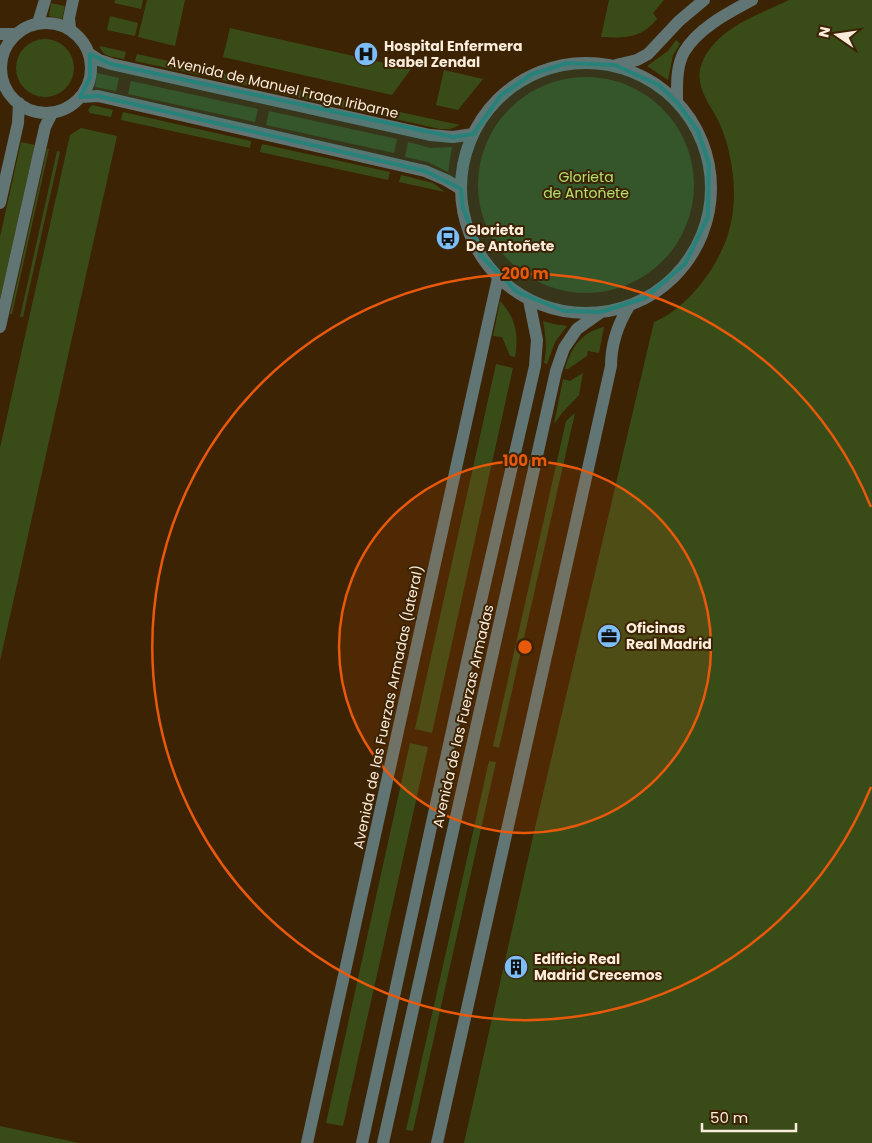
<svg xmlns="http://www.w3.org/2000/svg" width="872" height="1143" viewBox="0 0 872 1143" font-family="Poppins,sans-serif">
  <style>
    .green { fill: #394c18 }
    .lines { fill: none; stroke-linecap: round; stroke-linejoin: round }
    .minor { stroke: #617674; stroke-width: 12 }
    .marked { fill: #278279; fill-opacity: 0.2; stroke: #278279; stroke-width: 4; stroke-linejoin: round }
    .ring { fill: none; stroke: #e8590c; stroke-width: 2.5 }
    .labels { text-anchor: middle; stroke-width: 4; stroke-linejoin: round; paint-order: stroke }
    .poi-label { font-size: 14px; font-weight: bold; fill: #fcecdb; stroke: #3b2304; text-anchor: start }
    .street-label { font-size: 14px; fill: #fcecdb; stroke: #3b2304 }
    .park-label { font-size: 14px; fill: #b4e26d; stroke: #3b2304 }
    .centre { fill: #e8590c; stroke: #3b2304; stroke-width: 2.5 }
    .ring-label { font-size: 15px; text-anchor: middle; font-weight: bold; fill: #e8590c; stroke: #3b2304; stroke-width: 4; stroke-linejoin: round; paint-order: stroke }
  </style>
  <rect width="100%" height="100%" fill="#3b2304"/>
  <path class="green" d="M 115,0 L 143,0 L 141,9 L 114,3 Z
    M 147,0 L 185,0 L 175,46 L 138,37 Z
    M 609,0 L 664,0 L 653,13 L 657,19 C 640,39 626,38 601,37 Z
    M 789,0 L 872,0 L 872,1143 L 464,1143 L 534,832 L 654,322 C 689,308 722,262 730,227 C 737,200 734,170 727,144 C 725,137 722,129 719,122 C 710,104 693,85 702,63 C 716,28 758,15 789,0 Z
    M 51,3 L 65,6 L 62,19 L 49,16 Z
    M 110,16 L 138,23 L 135,36 L 107,30 Z
    M 230,28 L 411,69 L 392,95 L 223,57 Z
    M16 68a29 29 0 1 1 58 0a29 29 0 1 1-58 0Z
    M 676,40 L 680,44 L 673,55 L 668,80 L 647,66 L 668,51 Z
    M 100,46 L 126,52 L 124,59 C 115,57 101,57 100,46 Z
    M 137,54 L 264,82 L 263,89 L 135,61 Z
    M 444,70 L 483,79 L 458,110 L 436,105 Z
    M 97,73 L 119,78 L 116,91 L 95,87 Z
    M478 185a108 108 0 1 1 216 0a108 108 0 1 1-216 0Z
    M 131,81 L 258,109 L 255,122 L 128,94 Z
    M 275,85 L 460,125 L 450,129 L 440,129 L 273,92 Z
    M 92,105 L 113,110 L 111,117 L 90,113 L 88,110 Z
    M 269,111 L 397,139 L 394,153 L 266,125 Z
    M 123,112 L 251,141 L 250,148 L 121,120 Z
    M 81,128 L 117,136 L 0,661 L 0,448 L 70,135 Z
    M 21,142 L 35,145 L 0,299 L 0,237 Z
    M 408,142 L 431,148 L 452,147 L 448,172 L 428,162 L 405,157 Z
    M 262,144 L 390,172 L 388,180 L 260,152 Z
    M 47,149 L 49,149 L 12,314 L 10,314 Z
    M 57,151 L 60,152 L 23,317 L 20,317 Z
    M 401,175 L 433,183 L 445,192 L 399,182 Z
    M 500,301 C 516,318 519,335 515,357 L 510,356 L 502,337 L 493,336 Z
    M 543,321 L 554,324 L 567,326 L 555,342 L 547,364 L 544,363 C 547,349 546,336 543,321 Z
    M 604,327 L 599,353 L 588,351 L 587,356 L 568,369 L 565,369 C 571,348 581,332 604,327 Z
    M 496,364 L 513,368 L 432,733 L 415,729 Z
    M 583,373 L 579,395 L 562,413 L 554,424 L 563,379 L 570,381 Z
    M 575,413 L 499,748 L 493,746 L 566,421 Z
    M 410,743 L 428,747 L 343,1126 L 326,1123 Z
    M 489,761 L 496,762 L 413,1131 L 406,1130 Z
    M 0,1126 L 79,1143 L 0,1143 Z"/>
  <g class="lines">
    <path class="minor" d="M1 68a45 45 0 1 1 90 0a45 45 0 1 1-90 0Z
      M 38,23 L 45,0
      M 70,28 L 69,18 L 73,0
      M 0,34 L 17,34
      M 90,54 L 99,60 L 111,64 L 430,135 L 453,137 L 473,134
      M461 188a125 125 0 1 1 250 0a125 125 0 1 1-250 0Z
      M 616,65 L 637,60 L 648,54 L 679,21 L 704,0
      M 80,97 L 98,96 L 425,171 L 446,180 L 461,189
      M 677,102 C 677,85 676,67 684,52 C 698,28 728,13 752,0
      M 0,203 L 18,123 L 19,103
      M 0,327 L 45,127 L 52,113
      M 307,1143 L 498,278
      M 362,1143 L 469,653 L 535,366 L 537,340 L 529,300
      M 383,1143 L 556,371 L 564,348 L 577,329 L 601,312
      M 437,1143 L 611,366 C 611,344 618,324 629,306"/>
  </g>
  <path class="marked" d="M 90,54 L 111,64 L 453,137 L 473,134 L 501,95 L 532,74 L 567,63 L 615,65 L 659,85 L 677,102 L 698,131 L 709,164 L 708,217 L 685,264 L 645,298 L 601,312 L 564,311 L 517,292 L 481,256 L 462,205 L 461,189 L 425,171 L 98,96 L 80,97 L 90,77 Z"/>
  <circle cx="525" cy="647" r="186" fill="#e8590c" fill-opacity=".12"/>
  <g class="ring">
    <circle cx="525" cy="647" r="186"/>
    <path d="M871 787A373 373 0 1 1 871 507"/>
  </g>
  <defs>
    <g id="hospital-disc" transform="scale(1.25)"><circle r="9.5" fill="#7dbef9" stroke="#3b2304"/><path d="M-5-5h3v3.5h4V-5h3V5h-3V1.5h-4V5h-3Z" fill="#111"/></g>
    <g id="bus-disc" transform="scale(1.25)"><circle r="9.5" fill="#7dbef9" stroke="#3b2304"/><path d="M-5-6H5V4H4V6H2V4H-2V6H-4V4H-5ZM-3.5-4V0h7V-4ZM-3.5 1.2v1.5H-2V1.2ZM2 1.2v1.5H3.5V1.2Z" fill="#111"/></g>
    <g id="office-disc" transform="scale(1.25)"><circle r="9.5" fill="#7dbef9" stroke="#3b2304"/><path d="M-6-3h4V-5.5h4V-3h4V5H-6ZM-1-4.5V-3h2v-1.5ZM-6 0V1H6V0Z" fill="#111"/></g>
    <g id="building-disc" transform="scale(1.25)"><circle r="9.5" fill="#7dbef9" stroke="#3b2304"/><path d="M-4-6H4V6H1V3H-1V6H-4ZM-2.5-4.3h1.7v1.8h-1.7ZM.8-4.3h1.7v1.8H.8ZM-2.5-1h1.7V.8h-1.7ZM.8-1h1.7V.8H.8Z" fill="#111"/></g>
  </defs>
  <g fill-rule="evenodd">
    <use href="#hospital-disc" x="366" y="54"/>
    <use href="#bus-disc" x="448" y="238"/>
    <use href="#office-disc" x="609" y="636"/>
    <use href="#building-disc" x="516" y="967"/>
  </g>
  <g class="labels">
    <g class="poi-label">
      <text x="384" y="51">Hospital Enfermera<tspan x="384" dy="16">Isabel Zendal</tspan></text>
      <text x="466" y="235">Glorieta<tspan x="466" dy="16">De Antoñete</tspan></text>
      <text x="626" y="633">Oficinas<tspan x="626" dy="16">Real Madrid</tspan></text>
      <text x="534" y="964">Edificio Real<tspan x="534" dy="16">Madrid Crecemos</tspan></text>
    </g>
    <g class="street-label">
      <text transform="translate(283 87) rotate(13)" y="5">Avenida de Manuel Fraga Iribarne</text>
      <text transform="translate(388 707) rotate(-78)" y="5">Avenida de las Fuerzas Armadas (lateral)</text>
      <text transform="translate(463 716) rotate(-77)" y="5">Avenida de las Fuerzas Armadas</text>
    </g>
    <g class="park-label">
      <text x="586" y="182">Glorieta<tspan x="586" dy="16">de Antoñete</tspan></text>
    </g>
  </g>
  <circle cx="525" cy="647" r="8" class="centre"/>
  <g class="ring-label">
    <text x="525" y="279">200 m</text>
    <text x="525" y="466">100 m</text>
  </g>
  <g transform="translate(837 35) rotate(283)" stroke="#3b2304" stroke-width="4" paint-order="stroke">
  <path d="M0-4L9 19L0 12L-9 19Z" fill="#fcecdb"/>
  <text y="-8" font-size="14" font-weight="bold" text-anchor="middle" fill="#fcecdb">N</text>
  </g>
  <path d="M702 1123v8h94v-8" fill="none" stroke="#fcecdb" stroke-width="2.5"/>
  <text x="710" y="1123" font-size="15" fill="#fcecdb" stroke="#3b2304" stroke-width="4" paint-order="stroke">50 m</text>
</svg>
